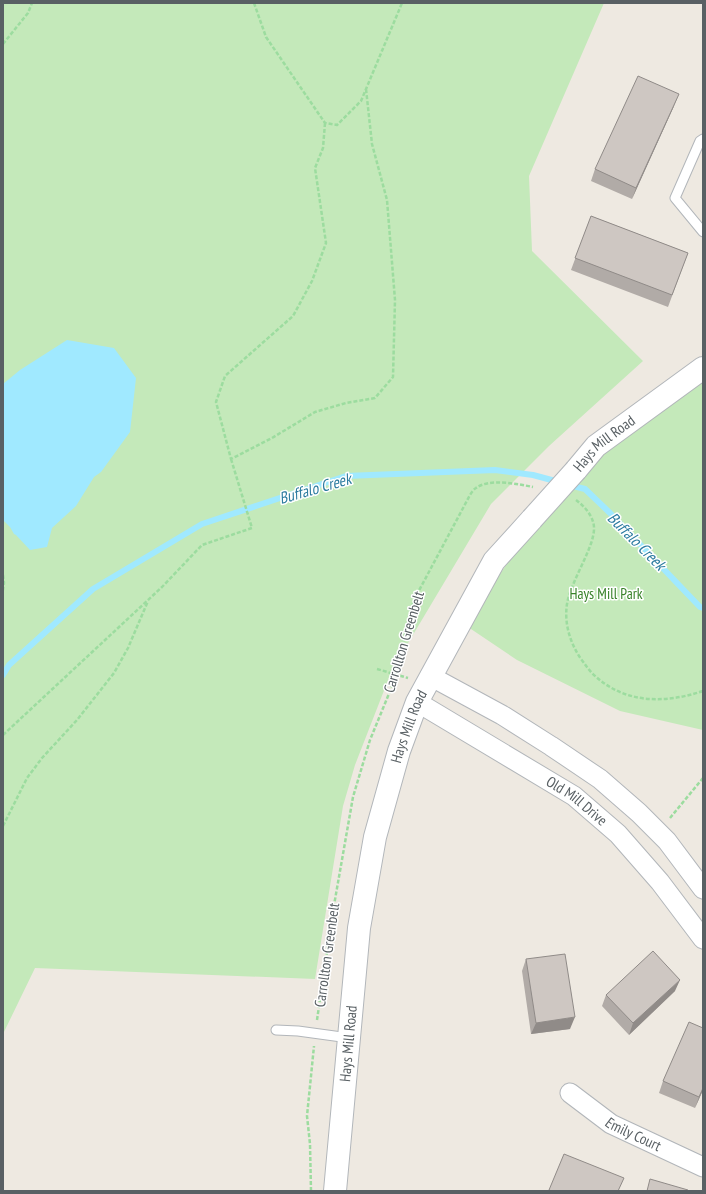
<svg xmlns="http://www.w3.org/2000/svg" width="706" height="1194" viewBox="0 0 706 1194" font-family="'PT Sans Narrow',sans-serif">
  <style>
    .green { fill: #c4e9ba }
    .water { fill: #a0e9ff }
    .lines { fill: none; stroke-linecap: round; stroke-linejoin: round }
    .stream { stroke: #a0e9ff; stroke-width: 6 }
    .service-casing { stroke: #b2b6ba; stroke-width: 11 }
    .minor-casing { stroke: #b2b6ba; stroke-width: 21 }
    .tertiary-casing { stroke: #b2b6ba; stroke-width: 24 }
    .path { stroke: #9cdc9f; stroke-width: 2.5; stroke-dasharray: 4 2; stroke-linecap: butt }
    .service { stroke: #fff; stroke-width: 9 }
    .minor { stroke: #fff; stroke-width: 19 }
    .tertiary { stroke: #fff; stroke-width: 22 }
    .tertiary-bridge-casing { stroke: #b2b6ba; stroke-width: 24; stroke-linecap: butt }
    .tertiary-bridge { stroke: #fff; stroke-width: 22 }
    .wall { fill: #b1aba7 }
    .shaded-wall { fill: #908b88 }
    .building { fill: #cec7c2; stroke: #908b88 }
    .labels { text-anchor: middle; stroke-width: 3; stroke-linejoin: round; paint-order: stroke }
    .street-label { font-size: 15px; fill: #596064; stroke: #fff }
    .park-label { font-size: 15px; fill: #38822a; stroke: #fff }
    .water-label { font-size: 16px; font-style: italic; fill: #2d7ca0; stroke: #fff }
  </style>
  <rect width="100%" height="100%" fill="#eee9e1"/>
  <path class="green" d="M 3,3 L 604,3 L 529,176 L 532,251 L 643,361 L 549,446 L 491,504 L 392,670 L 355,765 L 343,806 L 315,979 L 35,968 L 3,1034 Z
    M 703,374 L 703,730 L 620,711 L 517,660 L 468,627 L 484,598 L 508,562 L 534,528 L 588,463 Z"/>
  <path class="water" d="M 67,340 L 114,348 L 136,378 L 130,432 L 101,472 L 94,477 L 76,506 L 52,528 L 47,547 L 30,550 L 16,535 L 14,534 L 10,527 L 3,520 L 3,384 L 20,370 Z"/>
  <g class="lines">
    <path class="stream" d="M 569,485 L 585,489 L 610,513 L 700,607 L 703,608
      M 3,675 L 9,665 L 93,589 L 202,524 L 346,476 L 495,470 L 533,475 L 559,482"/>
    <g class="service-casing">
      <path id="service" d="M 703,139 L 700,141 L 675,198 L 703,232
        M 276,1030 L 298,1031 L 349,1038"/>
    </g>
    <g class="minor-casing">
      <g id="minor">
        <path d="M 430,676 L 502,715 L 551,746 L 600,779 L 639,813 L 667,841 L 703,889"/>
        <path id="s1" d="M 417,702 L 574,796 L 618,834 L 660,882 L 703,939"/>
        <path id="s2" d="M 570,1093 L 611,1124 L 703,1167"/>
      </g>
    </g>
    <g class="tertiary-casing">
      <g id="tertiary">
        <path id="s3" d="M 576,470 L 596,446 L 703,368"/>
        <path id="s4" d="M 335,1191 L 359,928 L 375,837 L 399,751 L 417,702 L 494,561 L 532,519"/>
      </g>
    </g>
    <path class="path" d="M 254,3 L 266,37 L 325,123 L 337,125 L 361,101 L 402,3
      M 3,44 L 28,13 L 32,3
      M 325,123 L 323,148 L 315,168 L 326,243 L 312,281 L 293,316 L 225,376 L 216,402 L 231,459 L 272,438 L 315,412 L 346,403 L 375,398 L 393,377 L 395,300 L 387,200 L 372,144 L 366,89
      M 576,500 C 584,506 593,515 594,527 C 595,547 571,580 567,604 C 564,623 570,643 581,659 C 585,664 588,669 592,673 C 623,704 664,704 703,691
      M 3,575 L 4,583 L 3,590
      M 377,669 L 408,678
      M 3,735 L 162,587 L 202,545 L 252,528 L 231,459
      M 670,818 L 703,778
      M 3,826 L 27,778 L 42,758 L 77,720 L 114,673 L 128,648 L 148,601
      M 317,1020 L 333,911 L 353,797 L 370,740 L 395,679 L 411,609 L 415,598 L 470,495 C 472,492 474,489 476,488 C 489,478 518,484 533,487
      M 311,1191 L 310,1144 L 307,1116 L 314,1046"/>
    <use href="#service" class="service"/>
    <use href="#minor" class="minor"/>
    <use href="#tertiary" class="tertiary"/>
    <g class="tertiary-bridge-casing">
      <path id="tertiary-bridge" d="M 532,519 L 576,470"/>
    </g>
    <use href="#tertiary-bridge" class="tertiary-bridge"/>
  </g>
  <path class="wall" d="M 674,106 L 632,199 L 591,181 L 595,169 Z
    M 591,216 L 688,253 L 668,307 L 571,270 Z
    M 526,959 L 570,1029 L 531,1034 L 522,971 Z
    M 675,991 L 629,1035 L 602,1006 L 606,995 Z
    M 703,1028 L 703,1090 L 695,1108 L 659,1093 L 663,1081 Z"/>
  <path class="shaded-wall" d="M 679,94 L 674,106 L 632,199 L 636,188 Z
    M 680,980 L 675,991 L 629,1035 L 633,1023 Z
    M 575,1017 L 570,1029 L 531,1034 L 536,1023 Z
    M 703,1088 L 703,1090 L 695,1108 L 699,1097 Z"/>
  <path class="building" d="M 638,76 L 679,94 L 636,188 L 595,169 Z
    M 591,216 L 688,253 L 672,295 L 575,258 Z
    M 653,951 L 680,980 L 633,1023 L 606,995 Z
    M 565,954 L 575,1017 L 536,1023 L 526,959 Z
    M 689,1022 L 703,1028 L 703,1088 L 699,1097 L 663,1081 Z
    M 564,1154 L 624,1178 L 618,1191 L 552,1191 L 549,1190 Z
    M 650,1179 L 688,1190 L 688,1191 L 647,1191 Z"/>
  <g class="labels">
    <g class="street-label">
      <text dy="5" stroke="none"><textPath href="#s3" startOffset="39">Hays Mill Road</textPath></text>
      <text transform="translate(404 642) rotate(-73)" y="5">Carrollton Greenbelt</text>
      <text dy="5" stroke="none"><textPath href="#s4" startOffset="472">Hays Mill Road</textPath></text>
      <text dy="5" stroke="none"><textPath href="#s1" startOffset="188">Old Mill Drive</textPath></text>
      <text transform="translate(327 955) rotate(-82)" y="5">Carrollton Greenbelt</text>
      <text dy="5" stroke="none"><textPath href="#s4" startOffset="148">Hays Mill Road</textPath></text>
      <text dy="5" stroke="none"><textPath href="#s2" startOffset="76">Emily Court</textPath></text>
    </g>
    <g class="park-label">
      <text x="606" y="599">Hays Mill Park</text>
    </g>
    <g class="water-label">
      <text transform="translate(315 488) rotate(-16)" y="6">Buffalo Creek</text>
      <text transform="translate(637 541) rotate(45)" y="6">Buffalo Creek</text>
    </g>
  </g>
  <rect width="706" height="1194" fill="none" stroke="#596064" stroke-width="8"/>
</svg>
